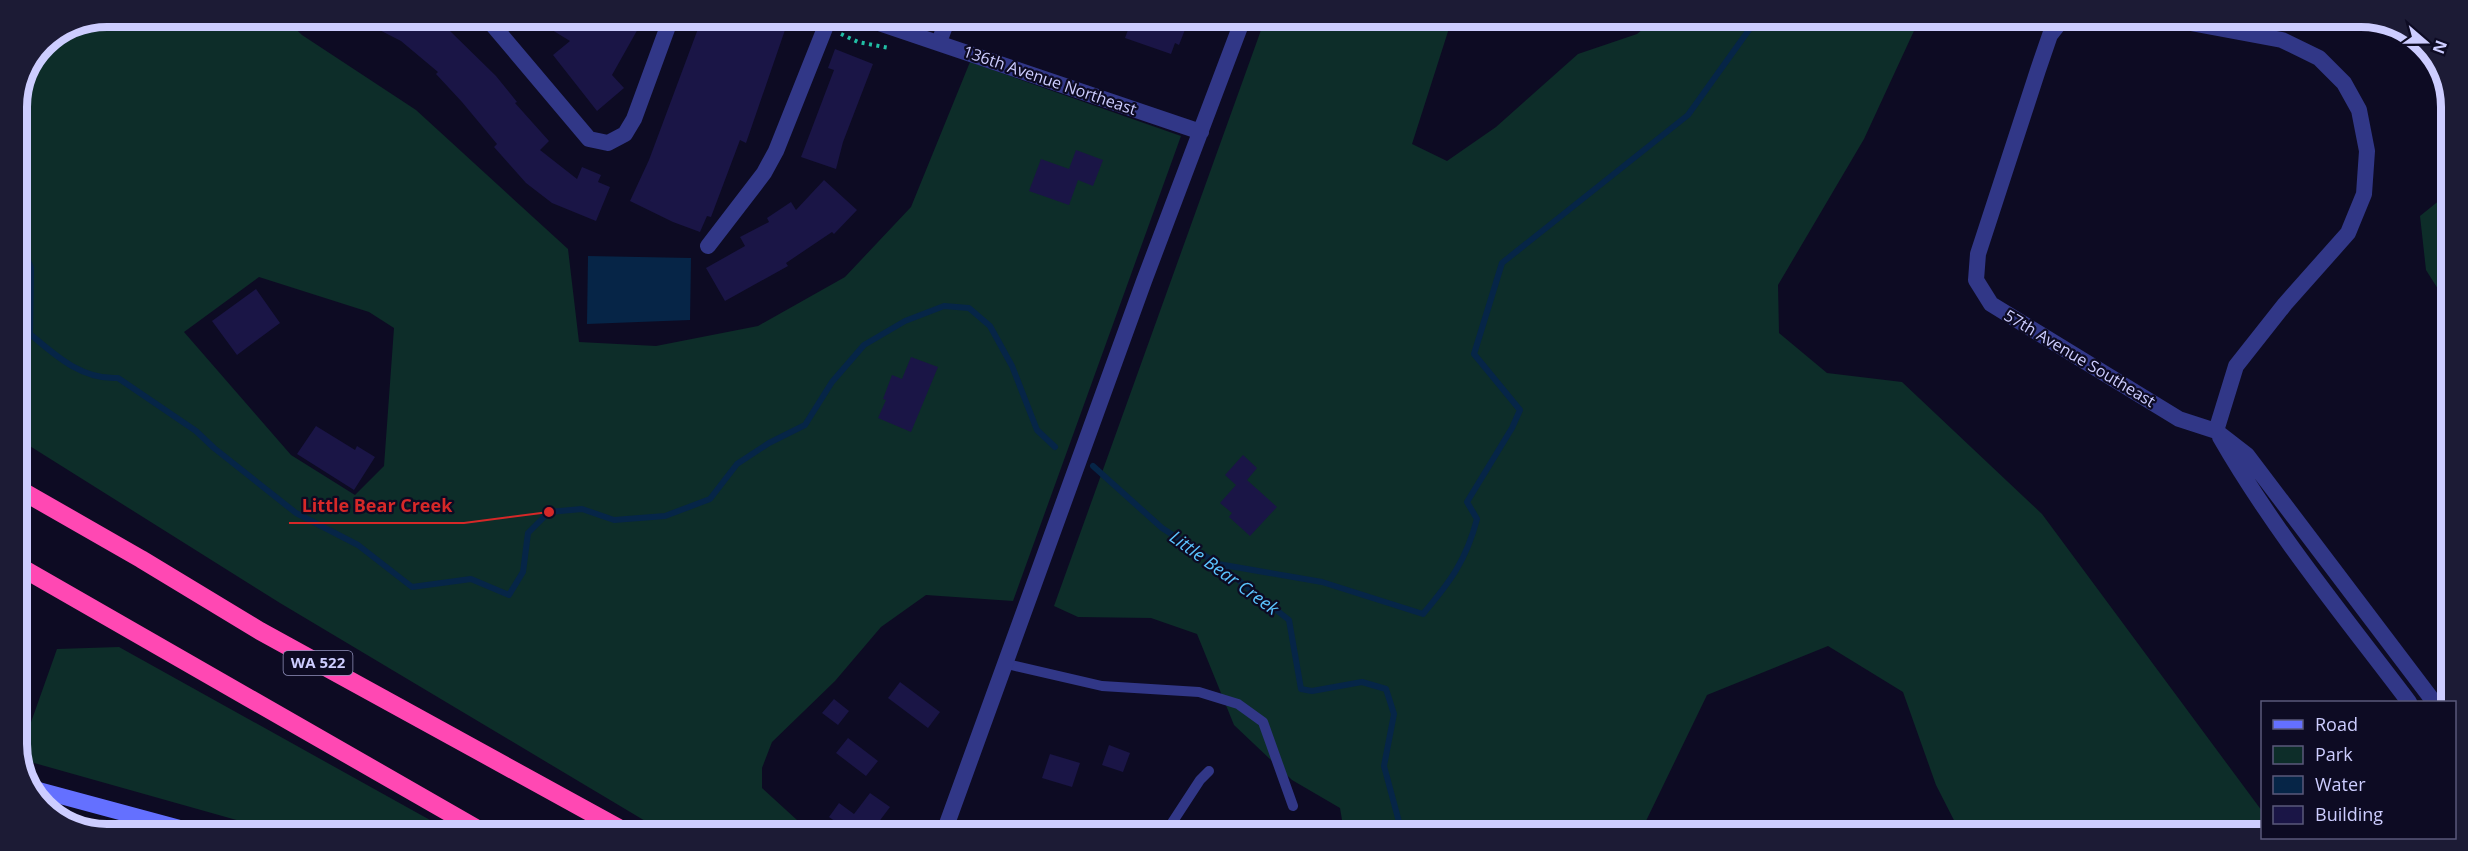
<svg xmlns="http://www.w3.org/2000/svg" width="2468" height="851" viewBox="0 0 2468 851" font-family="'Open Sans',sans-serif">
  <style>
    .green { fill: #0d2d29; fill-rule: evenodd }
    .water { fill: #062547 }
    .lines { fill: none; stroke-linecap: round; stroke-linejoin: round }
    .stream { stroke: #062547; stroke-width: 6 }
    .building { fill: #1a1546 }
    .path { stroke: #21bfa5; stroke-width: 4; stroke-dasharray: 3 4.5; stroke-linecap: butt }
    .service { stroke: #313787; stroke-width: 10 }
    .minor { stroke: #313787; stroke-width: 16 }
    .tertiary { stroke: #313787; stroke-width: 16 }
    .secondary { stroke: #6470ff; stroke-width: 16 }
    .motorway { stroke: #ff48b3; stroke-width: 18 }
    .labels { text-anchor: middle; stroke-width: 4.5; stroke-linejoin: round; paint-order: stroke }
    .shield { fill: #0d0b23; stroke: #9393bd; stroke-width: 1.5 }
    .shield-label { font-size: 15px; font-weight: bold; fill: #cdcdff }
    .street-label { font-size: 16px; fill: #cdcdff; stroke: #0d0b23 }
    .water-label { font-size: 18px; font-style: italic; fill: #5bc4ff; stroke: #0d0b23 }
    .rim { fill: none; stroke: #cdcdff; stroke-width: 8 }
    .leader { fill: none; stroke: #d62828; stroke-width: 2 }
    .callout-dot { fill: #d62828; stroke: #0d0b23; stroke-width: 2 }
    .callout-label { font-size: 18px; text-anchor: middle; font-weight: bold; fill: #d62828; stroke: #0d0b23; stroke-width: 4.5; stroke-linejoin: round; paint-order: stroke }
  </style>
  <rect width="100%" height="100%" fill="#0d0b23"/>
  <path class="green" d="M 107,17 L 283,17 L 302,35 L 416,110 L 568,249 L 579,342 L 656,346 L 758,326 L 845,277 L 911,207 L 970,62 L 1181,136 L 1013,601 L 926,595 L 881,627 L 835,681 L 772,742 L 762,768 L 762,788 L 809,831 L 662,831 L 280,603 L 17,438 L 17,101 L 43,43 ZM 259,277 L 369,312 L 394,328 L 384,466 L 355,495 L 291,455 L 184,332 Z
    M 1265,19 L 1452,19 L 1412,144 L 1447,161 L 1496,127 L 1578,54 L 1637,34 L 1654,20 L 1919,20 L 1864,139 L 1778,285 L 1779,333 L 1827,373 L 1902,382 L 2042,514 L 2262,811 L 2262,834 L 1961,834 L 1936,785 L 1903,692 L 1828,646 L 1707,695 L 1645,823 L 1632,833 L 1344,832 L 1340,808 L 1292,780 L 1234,725 L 1197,634 L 1151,618 L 1078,617 L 1054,606 Z
    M 2451,191 L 2450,308 L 2426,270 L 2420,216 Z
    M 119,647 L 448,830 L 448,831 L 272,830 L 20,759 L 19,756 L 57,649 Z"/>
  <path class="water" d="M 588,256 L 691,258 L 690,320 L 587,324 Z"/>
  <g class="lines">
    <path class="stream" d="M 17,231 L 31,268 L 30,334 C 56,356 82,380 118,378 L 196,431 L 214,448 L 296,513 L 358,545 L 412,587 L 471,579 L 509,595 L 523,572 L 528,533 L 549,512 L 582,509 L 614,520 L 665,516 L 710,499 L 737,464 L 769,443 L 805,425 L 832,382 L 864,345 L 905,321 L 944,306 L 969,308 L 990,326 L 1012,366 L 1037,430 L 1055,447
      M 1093,466 L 1162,528 L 1218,564 L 1289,620 L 1301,689 L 1312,691 L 1362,682 L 1386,689 L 1394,714 L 1384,766 L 1402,833
      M 1218,564 L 1322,582 L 1423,614 C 1450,582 1466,561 1477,519 L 1467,502 L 1512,428 L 1520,410 L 1474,354 L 1502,263 L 1688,115 L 1756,20"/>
  </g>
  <path class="building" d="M 354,17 L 444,17 L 454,26 L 450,31 L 496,76 L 517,102 L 515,103 L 549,141 L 540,150 L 577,179 L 582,167 L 601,175 L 598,182 L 610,187 L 596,221 L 552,203 L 526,183 L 494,147 L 497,144 L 462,102 L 436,74 L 438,72 L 401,41 Z
    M 531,17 L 639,18 L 635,25 L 639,27 L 612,75 L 624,88 L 597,111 L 553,55 L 570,41 Z
    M 702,18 L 753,18 L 785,30 L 746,143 L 740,140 L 711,217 L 707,216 L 700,232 L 673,222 L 630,201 L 649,160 Z
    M 1132,19 L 1162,19 L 1186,27 L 1179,45 L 1175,43 L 1171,54 L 1125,38 Z
    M 835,49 L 873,64 L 843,142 L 836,169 L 801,157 L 834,70 L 828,68 Z
    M 1076,150 L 1103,160 L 1093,186 L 1078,180 L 1069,205 L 1029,191 L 1041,159 L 1069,169 Z
    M 824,180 L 857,210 L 834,234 L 832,232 L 786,263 L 788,266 L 725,301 L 706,268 L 745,246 L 740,237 L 769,222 L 767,218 L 791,202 L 796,210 Z
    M 256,289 L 280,323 L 237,355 L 212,321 Z
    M 911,357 L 938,367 L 911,432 L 878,418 L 886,400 L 883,399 L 892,375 L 902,379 Z
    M 316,426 L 355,450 L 357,446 L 375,457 L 354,490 L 297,454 Z
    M 1243,455 L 1257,468 L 1247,480 L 1277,507 L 1250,536 L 1229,517 L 1232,513 L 1220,503 L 1236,485 L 1225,475 Z
    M 900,682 L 940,712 L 928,728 L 888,698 Z
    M 834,699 L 849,711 L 838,725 L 822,713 Z
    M 848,738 L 878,761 L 866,776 L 836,753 Z
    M 1109,745 L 1130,753 L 1123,772 L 1102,765 Z
    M 1050,754 L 1080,763 L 1072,787 L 1042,778 Z
    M 870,793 L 890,807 L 872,831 L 849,831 L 829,817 L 839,803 L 854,814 Z"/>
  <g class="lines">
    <path class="path" d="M 783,18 L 808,23
      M 841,34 L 858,42 L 889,48"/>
    <path class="service" d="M 1007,664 L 1102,686 L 1199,692 L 1238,704 L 1263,722 L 1293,806
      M 1166,832 L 1200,780 L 1209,771"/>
    <path class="minor" d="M 486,17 L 589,139 L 608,143 L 625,134 L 634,119 L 671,18
      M 2061,21 L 2050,35 L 2038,70 L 1978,254 L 1976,280 L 1991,304 L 2179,419 L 2216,431 L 2247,455 L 2434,702
      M 2180,21 L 2282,40 L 2319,58 L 2344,83 L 2359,110 L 2367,151 L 2364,194 L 2348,233 L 2285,304 L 2236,366 L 2216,431
      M 939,42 L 948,18
      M 708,246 L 764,173 L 776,151 L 829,18
      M 2220,437 C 2274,531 2344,616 2409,702"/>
    <path class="tertiary" d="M 864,18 L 1201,132
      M 944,832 L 1144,281 L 1243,19"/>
    <path class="secondary" d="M 31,788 L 187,830"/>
    <path class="motorway" d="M 17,488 L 141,559 L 260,631 L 624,831
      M 17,565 L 481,831"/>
  </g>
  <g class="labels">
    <rect class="shield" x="283.5" y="651" width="69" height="24" rx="4.5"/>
    <g class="shield-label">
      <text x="318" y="668">WA 522</text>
    </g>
    <g class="street-label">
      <text transform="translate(1050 80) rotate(19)" y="6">136th Avenue Northeast</text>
      <text transform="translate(2080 358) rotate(31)" y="6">57th Avenue Southeast</text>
    </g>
    <g class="water-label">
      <text transform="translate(1224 573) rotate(36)" y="6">Little Bear Creek</text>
    </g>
  </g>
  <path d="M0 0H2468V851H0ZM107 27H2361A80 80 0 0 1 2441 107V744A80 80 0 0 1 2361 824H107A80 80 0 0 1 27 744V107A80 80 0 0 1 107 27Z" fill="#1c1b35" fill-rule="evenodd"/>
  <path class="rim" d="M107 27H2361A80 80 0 0 1 2441 107V744A80 80 0 0 1 2361 824H107A80 80 0 0 1 27 744V107A80 80 0 0 1 107 27Z"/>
  <path class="leader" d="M549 512L464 523H289"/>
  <circle class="callout-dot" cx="549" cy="512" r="6"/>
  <g class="callout-label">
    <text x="377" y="512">Little Bear Creek</text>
  </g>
  <rect x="2261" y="701" width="195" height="138" fill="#0d0b23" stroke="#5a597b" stroke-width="1.5"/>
  <rect x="2273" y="720" width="30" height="9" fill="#6470ff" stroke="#5a597b" stroke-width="1.5"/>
  <text x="2315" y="731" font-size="18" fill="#cdcdff">Road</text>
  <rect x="2273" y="746" width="30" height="18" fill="#0d2d29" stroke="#5a597b" stroke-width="1.5"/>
  <text x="2315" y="761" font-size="18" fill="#cdcdff">Park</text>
  <rect x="2273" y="776" width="30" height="18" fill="#062547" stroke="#5a597b" stroke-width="1.5"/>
  <text x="2315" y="791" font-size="18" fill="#cdcdff">Water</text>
  <rect x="2273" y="806" width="30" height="18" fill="#1a1546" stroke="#5a597b" stroke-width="1.5"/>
  <text x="2315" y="821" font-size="18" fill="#cdcdff">Building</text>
  <g transform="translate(2426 42) rotate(110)" stroke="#0d0b23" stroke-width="4.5" paint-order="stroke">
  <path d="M0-4.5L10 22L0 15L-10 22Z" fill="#cdcdff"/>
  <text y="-9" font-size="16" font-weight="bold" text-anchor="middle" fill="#cdcdff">N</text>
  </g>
</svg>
